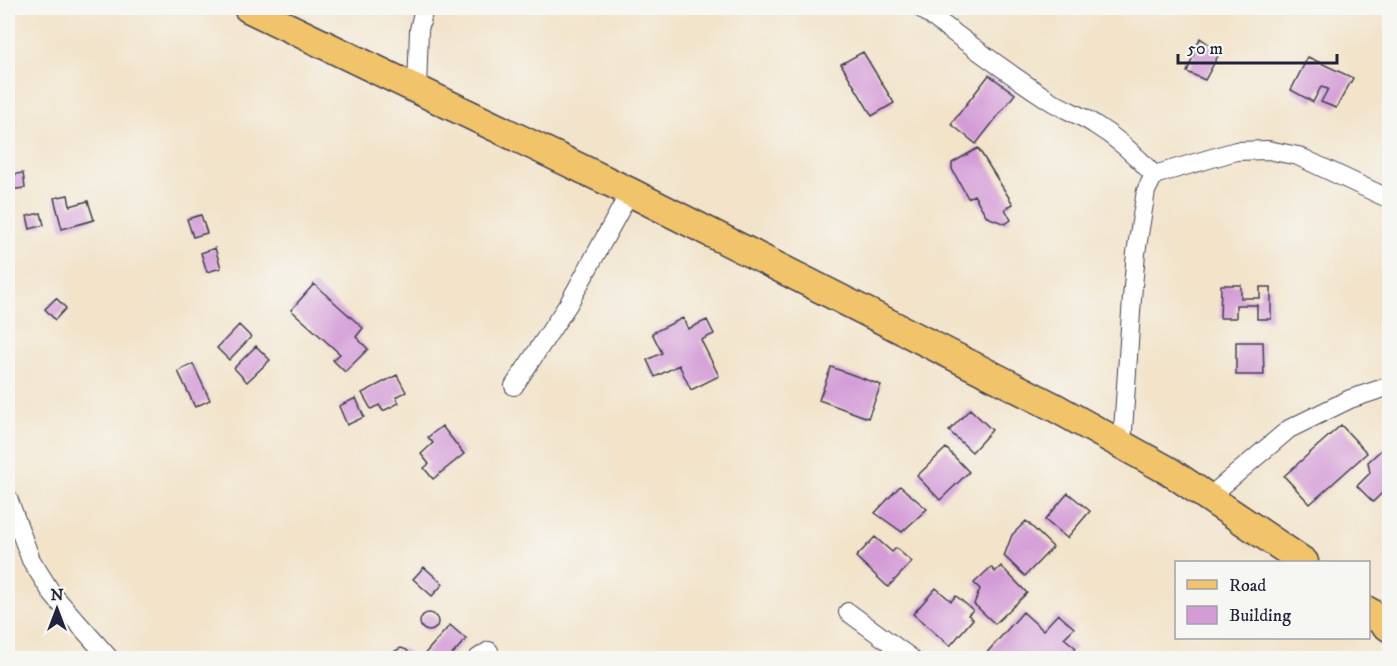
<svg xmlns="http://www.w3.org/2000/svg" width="1397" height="666" viewBox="0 0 1397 666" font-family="'IM FELL DW Pica',serif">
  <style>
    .building { fill: #d49cd7 }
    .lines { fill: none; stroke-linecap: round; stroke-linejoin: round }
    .street-casing { stroke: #413f50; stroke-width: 20 }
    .primary-casing { stroke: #413f50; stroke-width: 31 }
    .street { stroke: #fff; stroke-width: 18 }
    .primary { stroke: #f1c36a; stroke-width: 28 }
  </style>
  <rect width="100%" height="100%" fill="#f6f6f2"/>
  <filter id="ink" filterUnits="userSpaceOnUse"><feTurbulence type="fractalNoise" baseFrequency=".0167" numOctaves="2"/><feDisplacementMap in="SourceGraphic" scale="12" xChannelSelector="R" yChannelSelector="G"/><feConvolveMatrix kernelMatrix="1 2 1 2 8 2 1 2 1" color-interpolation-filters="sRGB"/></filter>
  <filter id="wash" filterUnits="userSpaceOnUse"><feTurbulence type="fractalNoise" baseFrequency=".008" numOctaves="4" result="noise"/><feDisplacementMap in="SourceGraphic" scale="24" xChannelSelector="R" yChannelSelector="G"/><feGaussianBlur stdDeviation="1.35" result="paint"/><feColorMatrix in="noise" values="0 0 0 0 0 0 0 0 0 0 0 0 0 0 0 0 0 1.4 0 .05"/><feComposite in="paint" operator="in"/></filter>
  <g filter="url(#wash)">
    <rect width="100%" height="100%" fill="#f2e3c9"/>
    <g id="blocks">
      <path class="building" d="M 1200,38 L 1220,52 L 1205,80 L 1187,72 Z
        M 863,52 L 894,103 L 872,116 L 841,64 Z
        M 1308,57 L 1353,78 L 1336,108 L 1321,102 L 1328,89 L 1321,87 L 1313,102 L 1291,90 Z
        M 989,75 L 1015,94 L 976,144 L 951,124 Z
        M 978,148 L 1013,204 L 1005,209 L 1011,220 L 1005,224 L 987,217 L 974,195 L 968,198 L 952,169 L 952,163 Z
        M 23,173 L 25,188 L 8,190 L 8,175 Z
        M 68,195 L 70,206 L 88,201 L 94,220 L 62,229 L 54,198 Z
        M 41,213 L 44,225 L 30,229 L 27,216 Z
        M 201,215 L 207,233 L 193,237 L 187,219 Z
        M 215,248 L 221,268 L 207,272 L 201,253 Z
        M 314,284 L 363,328 L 356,337 L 368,349 L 345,372 L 333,360 L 340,354 L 291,310 Z
        M 1221,285 L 1241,285 L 1241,298 L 1260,298 L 1260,287 L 1271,287 L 1271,319 L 1257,319 L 1257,305 L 1236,305 L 1236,318 L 1220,318 Z
        M 56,298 L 66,308 L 55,320 L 45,309 Z
        M 683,318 L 688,329 L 707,320 L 714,334 L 701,340 L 719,376 L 691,390 L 679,365 L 655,377 L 647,360 L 662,353 L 652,333 Z
        M 239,325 L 251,337 L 229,360 L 217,348 Z
        M 1236,342 L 1263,342 L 1264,375 L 1236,375 Z
        M 256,346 L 270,360 L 247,382 L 234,368 Z
        M 193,364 L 210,400 L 195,407 L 178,371 Z
        M 831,367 L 881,385 L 868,418 L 819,400 Z
        M 397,375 L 406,392 L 396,397 L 399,403 L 383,411 L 379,405 L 371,409 L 362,393 Z
        M 356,398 L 364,417 L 347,425 L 339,406 Z
        M 970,409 L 992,430 L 972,452 L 949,431 Z
        M 1341,425 L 1367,453 L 1310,504 L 1284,476 Z
        M 442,426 L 464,454 L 433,479 L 424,468 L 429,464 L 421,454 L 433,443 L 428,437 Z
        M 1390,442 L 1390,496 L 1383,492 L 1373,502 L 1357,486 L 1370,473 L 1368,462 Z
        M 946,448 L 969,472 L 940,500 L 917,476 Z
        M 900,486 L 927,509 L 902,532 L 875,513 Z
        M 1068,493 L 1090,511 L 1067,538 L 1045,520 Z
        M 1026,521 L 1053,547 L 1025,576 L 1004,556 L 1012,535 Z
        M 875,537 L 892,552 L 896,548 L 912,562 L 888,587 L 856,557 Z
        M 1001,566 L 1027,593 L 995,624 L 974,604 L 980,589 L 974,583 L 991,567 L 995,572 Z
        M 424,567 L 443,584 L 432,596 L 413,579 Z
        M 936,588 L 951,601 L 956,596 L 973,610 L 968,615 L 973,619 L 950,646 L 913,614 Z
        M 1023,612 L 1043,630 L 1058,614 L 1074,628 L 1064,638 L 1076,648 L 1066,658 L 991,658 L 983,657 Z
        M420 622a9 9 0 1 1 18 0a9 9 0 1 1-18 0Z
        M 450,625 L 466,639 L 449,658 L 421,658 Z
        M 401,648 L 407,650 L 411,658 L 393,658 L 393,654 L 395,651 Z"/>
    </g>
  </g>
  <g filter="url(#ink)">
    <use href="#blocks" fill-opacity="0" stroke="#413f50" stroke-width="1.5"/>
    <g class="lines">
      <g class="street-casing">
        <path id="street" d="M 921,8 C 963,40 1005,71 1049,100 C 1063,109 1080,115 1094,124 C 1117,138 1136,155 1154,175
          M 417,89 L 419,30 L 424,8
          M 514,386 L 569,303 L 630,192
          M 1122,445 L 1132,298 L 1136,253 L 1146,191 L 1154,175 L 1236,151 L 1268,150 L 1298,156 L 1383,196 L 1390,198
          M 1209,497 L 1289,429 L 1350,399 L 1390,386
          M 8,498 L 31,560 L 53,595 L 109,658
          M 848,612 L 911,658
          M 478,658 L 489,651"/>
      </g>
      <g class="primary-casing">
        <path id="primary" d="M 248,8 L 630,192 L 1054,407 L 1169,471 L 1304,562
          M 1368,611 L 1390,628"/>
      </g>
      <use href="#street" class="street"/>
      <use href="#primary" class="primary"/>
    </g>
  </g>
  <rect width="1397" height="666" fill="none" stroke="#f6f6f2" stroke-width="30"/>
  <rect x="1175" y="561" width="195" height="78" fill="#f6f6f2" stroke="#a1a1a9" stroke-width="1.5"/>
  <rect x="1187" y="580" width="30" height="9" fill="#f1c36a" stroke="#a1a1a9" stroke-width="1.5"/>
  <text x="1229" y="591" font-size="18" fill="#22223b">Road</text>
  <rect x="1187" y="606" width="30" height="18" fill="#d49cd7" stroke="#a1a1a9" stroke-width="1.5"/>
  <text x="1229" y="621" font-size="18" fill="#22223b">Building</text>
  <g transform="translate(57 609)" stroke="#f6f6f2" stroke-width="4.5" paint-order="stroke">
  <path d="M0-4.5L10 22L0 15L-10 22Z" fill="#22223b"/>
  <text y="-9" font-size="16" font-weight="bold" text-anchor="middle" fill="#22223b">N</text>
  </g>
  <path d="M1178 54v9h159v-9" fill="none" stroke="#22223b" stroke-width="3"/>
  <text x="1187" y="54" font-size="18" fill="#22223b" stroke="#f6f6f2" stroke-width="4.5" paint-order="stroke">50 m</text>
</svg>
